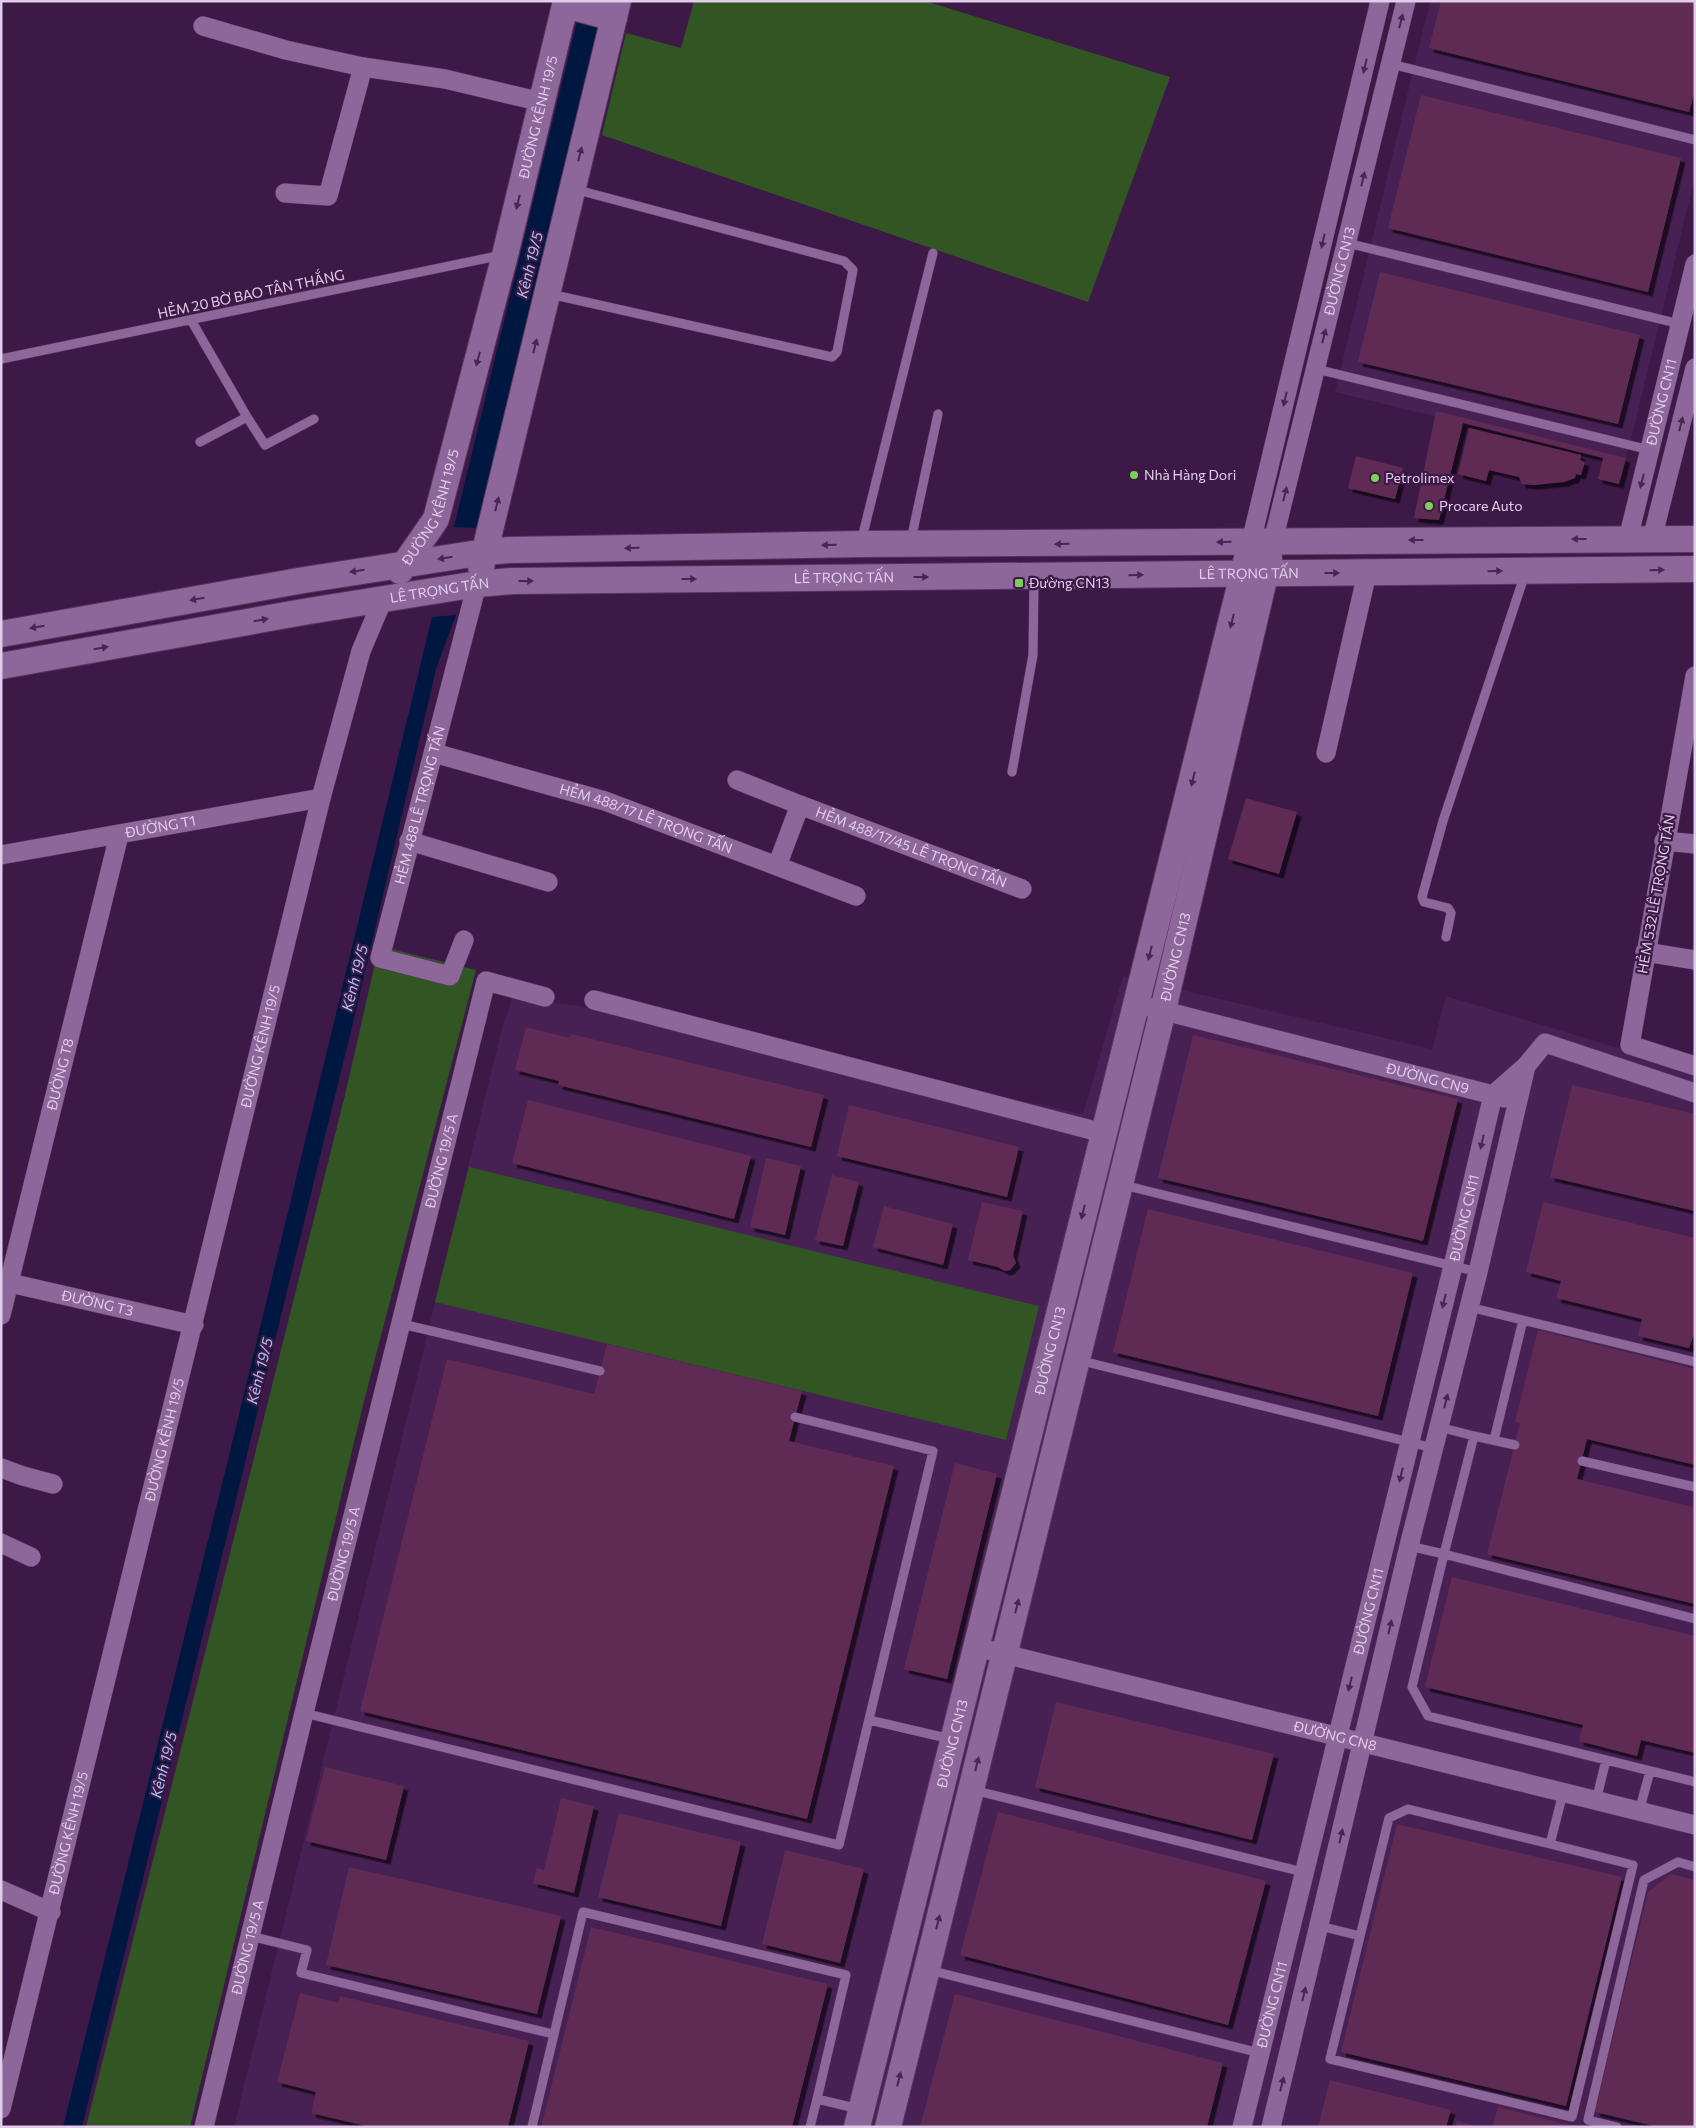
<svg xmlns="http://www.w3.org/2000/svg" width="1696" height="2128" viewBox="0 0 1696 2128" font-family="Commissioner,sans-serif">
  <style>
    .built { fill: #472054 }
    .green { fill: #325623 }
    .water { fill: #001741 }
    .building { fill: #5e2c52; filter: url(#shadow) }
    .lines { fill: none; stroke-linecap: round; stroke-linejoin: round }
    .lane-casing { stroke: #54355d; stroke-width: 10 }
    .street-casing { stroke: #54355d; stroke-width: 20 }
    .secondary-casing { stroke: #54355d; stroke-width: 28 }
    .lane { stroke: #8d669a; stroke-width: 9 }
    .street { stroke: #8d669a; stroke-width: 19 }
    .secondary { stroke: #8d669a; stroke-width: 26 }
    .oneway { fill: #482553 }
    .poi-dot { fill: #7bd156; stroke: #3c1946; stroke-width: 2 }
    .labels { text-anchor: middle; stroke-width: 4.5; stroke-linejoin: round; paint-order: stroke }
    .street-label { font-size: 14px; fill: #e1cce9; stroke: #3c1946 }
    .poi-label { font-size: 14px; fill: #e1cce9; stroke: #3c1946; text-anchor: start }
    .water-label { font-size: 15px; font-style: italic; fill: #a7c5f1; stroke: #3c1946 }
  </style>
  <defs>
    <filter id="shadow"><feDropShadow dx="4.5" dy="4.5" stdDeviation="0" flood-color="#0009"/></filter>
  </defs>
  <rect width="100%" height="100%" fill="#3c1946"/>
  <path class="built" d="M 1430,1 L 1695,1 L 1695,178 L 1625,463 L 1335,392 Z
    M 1123,976 L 1432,1049 L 1446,996 L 1695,1071 L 1695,2127 L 234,2127 L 502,1028 L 512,998 L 580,1006 L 1083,1114 Z"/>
  <path class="green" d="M 694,1 L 925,1 L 1170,77 L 1088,302 L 602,135 L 626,33 L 681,48 Z
    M 379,946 L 476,970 L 363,1405 L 190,2127 L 86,2127 L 345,1095 Z
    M 469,1167 L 1039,1306 L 1006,1440 L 435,1302 Z"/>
  <path class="water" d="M 579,13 L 600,19 L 479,528 L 454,527 Z
    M 456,615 L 436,669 L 356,1010 L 82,2127 L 63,2127 L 228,1460 L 432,617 Z"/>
  <path class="building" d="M 1441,1 L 1695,1 L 1695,90 L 1689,112 L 1429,48 Z
    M 1421,95 L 1681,158 L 1648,292 L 1388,228 Z
    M 1380,272 L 1640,335 L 1618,424 L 1358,362 Z
    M 1436,411 L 1626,458 L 1619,484 L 1598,479 L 1603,458 L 1463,423 L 1439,520 L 1414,518 Z
    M 1469,428 L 1581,455 L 1580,460 L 1585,462 L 1581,475 L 1576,474 L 1575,478 L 1564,482 L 1534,485 L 1522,484 L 1519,477 L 1489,470 L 1486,481 L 1458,474 Z
    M 1356,456 L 1403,468 L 1395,499 L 1348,488 Z
    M 1246,798 L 1297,812 L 1279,874 L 1228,859 Z
    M 526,1027 L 570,1038 L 571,1034 L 824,1095 L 811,1147 L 558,1085 L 559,1081 L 515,1070 Z
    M 1193,1035 L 1458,1099 L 1423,1241 L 1158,1178 Z
    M 1572,1085 L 1695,1114 L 1695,1211 L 1550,1177 Z
    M 528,1100 L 751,1156 L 734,1219 L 512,1163 Z
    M 849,1105 L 1019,1147 L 1007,1197 L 837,1156 Z
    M 766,1158 L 801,1166 L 785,1235 L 750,1227 Z
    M 832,1175 L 859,1182 L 843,1246 L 815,1240 Z
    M 982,1202 L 1023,1211 L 1013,1255 L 1016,1263 L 1010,1270 L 1005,1271 L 998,1267 L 968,1260 Z
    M 1543,1202 L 1695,1238 L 1695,1331 L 1689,1348 L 1638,1336 L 1642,1319 L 1556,1298 L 1561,1281 L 1526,1272 Z
    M 884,1206 L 953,1224 L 943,1265 L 873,1247 Z
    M 1148,1209 L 1413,1273 L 1378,1416 L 1113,1352 Z
    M 1538,1330 L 1695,1369 L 1695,1465 L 1587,1439 L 1577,1479 L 1693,1507 L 1695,1502 L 1695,1604 L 1487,1554 L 1520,1423 L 1515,1422 Z
    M 607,1344 L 802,1391 L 789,1441 L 894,1466 L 807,1819 L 360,1711 L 447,1359 L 594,1394 Z
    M 955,1463 L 997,1474 L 947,1679 L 904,1669 Z
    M 1452,1577 L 1695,1636 L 1695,1753 L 1641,1740 L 1637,1756 L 1579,1741 L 1583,1725 L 1425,1687 Z
    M 1056,1702 L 1274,1754 L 1252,1840 L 1035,1787 Z
    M 325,1767 L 404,1786 L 386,1860 L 306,1841 Z
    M 561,1798 L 594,1806 L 574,1893 L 533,1883 L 537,1868 L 544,1870 Z
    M 998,1812 L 1266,1881 L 1228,2025 L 960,1955 Z
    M 619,1813 L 741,1842 L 721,1926 L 598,1897 Z
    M 1397,1824 L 1622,1877 L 1566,2106 L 1341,2052 Z
    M 785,1850 L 864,1869 L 840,1963 L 762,1944 Z
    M 349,1867 L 561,1916 L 537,2014 L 326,1965 Z
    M 1671,1874 L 1695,1880 L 1695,2127 L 1658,2127 L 1595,2112 L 1648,1892 Z
    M 591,1927 L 828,1984 L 792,2127 L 541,2127 Z
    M 300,1993 L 338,2003 L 340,1996 L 529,2041 L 508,2127 L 370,2127 L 311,2113 L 316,2092 L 277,2082 Z
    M 955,1994 L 1223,2063 L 1207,2127 L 920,2127 Z
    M 1330,2080 L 1451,2110 L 1446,2127 L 1318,2127 Z
    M 1498,2107 L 1573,2126 L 1573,2127 L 1492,2127 Z
    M 1457,2121 L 1476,2126 L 1476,2127 L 1455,2127 Z"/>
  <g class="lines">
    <g class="lane-casing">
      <path id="lane" d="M 1391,64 L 1695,140
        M 1347,243 L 1680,324
        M 550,294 L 832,357 L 837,352 L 853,270 L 844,261 L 574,189
        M 191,320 L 247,417 L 200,442
        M 1,359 L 502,255
        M 1316,369 L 1650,450
        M 247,417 L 265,445 L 314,419
        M 911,540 L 938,414
        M 861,542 L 933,253
        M 1012,772 L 1033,655 L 1034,579
        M 1446,937 L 1451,913 L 1448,908 L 1424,902 L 1422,897 L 1443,821 L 1525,574
        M 1123,1185 L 1478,1272
        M 1469,1307 L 1695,1362
        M 402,1324 L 600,1371
        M 1078,1360 L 1433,1448
        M 1439,1427 L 1474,1436
        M 1494,1440 L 1523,1320
        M 1515,1445 L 1474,1436 L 1444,1554 L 1695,1619
        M 1582,1461 L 1695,1487
        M 1409,1546 L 1444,1554 L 1412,1687 L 1428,1716 L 1695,1782
        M 304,1713 L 839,1845 L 933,1451 L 795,1417
        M 869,1720 L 951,1739
        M 973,1790 L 1303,1872
        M 1596,1801 L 1606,1760
        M 1639,1812 L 1650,1771
        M 1550,1844 L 1633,1865 L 1572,2117 L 1330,2059 L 1389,1818 L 1408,1809 L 1550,1844 L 1563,1793
        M 1320,1926 L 1360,1936
        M 250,1936 L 307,1950 L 301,1973 L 553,2034
        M 929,1970 L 1260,2053
        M 532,2127 L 583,1912 L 846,1975 L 817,2099 L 859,2109
        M 810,2127 L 817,2099
        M 1617,2127 L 1588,2120 L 1644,1880 L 1678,1862 L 1695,1867"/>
    </g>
    <g class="street-casing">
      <g id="street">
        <path d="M 203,26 L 286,50 L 363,67 L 445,79 L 542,102"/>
        <path d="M 285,193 L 328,196 L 363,67"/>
        <path id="s1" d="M 1628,539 L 1695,264"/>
        <path d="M 1652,539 L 1695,368"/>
        <path id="s2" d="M 1273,541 L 1406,1"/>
        <path d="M 1251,542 L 1380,1"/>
        <path d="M 1695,676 L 1630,1045 L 1695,1066"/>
        <path id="s3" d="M 434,753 L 605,801 L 856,896"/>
        <path d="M 1326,753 L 1367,573"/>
        <path d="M 737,780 L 800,805 L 777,866"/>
        <path id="s4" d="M 800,805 L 1022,889"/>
        <path d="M 409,841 L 548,882"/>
        <path d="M 1664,841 L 1695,844"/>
        <path id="s5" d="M 1,855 L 321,798"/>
        <path id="s6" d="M 464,940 L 450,976 L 380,958 L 477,584"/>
        <path d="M 1645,952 L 1695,960"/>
        <path d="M 594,1000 L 1103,1133"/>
        <path id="s7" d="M 1137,1004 L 1505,1098"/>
        <path d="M 1493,1095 L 1526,1066 L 1545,1043 L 1695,1093"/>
        <path id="s8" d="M 1,1281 L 194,1325"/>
        <path id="s9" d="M 1,1315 L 119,835"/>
        <path d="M 1,1468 L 23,1476 L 53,1484"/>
        <path d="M 1,1543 L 31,1557"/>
        <path id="s10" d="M 976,1647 L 1695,1825"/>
        <path d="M 1,1890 L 51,1912"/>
        <path id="s11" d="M 1,2109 L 321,798 L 361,651 L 383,599"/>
        <path id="s12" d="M 204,2127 L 304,1713 L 486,981 L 545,997"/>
        <path id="s13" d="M 1242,2127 L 1453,1266 L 1493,1095"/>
        <path d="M 1271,2127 L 1409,1546 L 1478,1272 L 1526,1066"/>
      </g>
    </g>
    <g class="secondary-casing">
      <g id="secondary">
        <path d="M 565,5 L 614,18"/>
        <path d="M 481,567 L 618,1"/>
        <path id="s14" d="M 400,571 L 436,519 L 505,255 L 566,1"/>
        <path d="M 1,634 L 304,580 L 485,552 L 510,550 L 861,544 L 1695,539"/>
        <path id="s15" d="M 1,666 L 309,611 L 477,584 L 512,581 L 1695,569"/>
        <path id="s16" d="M 857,2127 L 1247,558"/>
        <path id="s17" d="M 888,2127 L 1163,1010 L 1269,558"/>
      </g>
    </g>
    <use href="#lane" class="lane"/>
    <use href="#street" class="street"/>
    <use href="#secondary" class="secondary"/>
  </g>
  <defs><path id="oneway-solid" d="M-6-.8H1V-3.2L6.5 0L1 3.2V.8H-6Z" transform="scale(1.25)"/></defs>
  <g class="oneway">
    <use href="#oneway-solid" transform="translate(1401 21) rotate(-76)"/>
    <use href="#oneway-solid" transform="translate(1365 66) rotate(103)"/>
    <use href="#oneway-solid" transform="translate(580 154) rotate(-76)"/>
    <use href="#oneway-solid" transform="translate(1363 179) rotate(-76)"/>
    <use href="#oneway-solid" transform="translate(518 202) rotate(104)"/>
    <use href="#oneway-solid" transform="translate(1323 241) rotate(103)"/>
    <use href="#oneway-solid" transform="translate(1324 336) rotate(-76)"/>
    <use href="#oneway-solid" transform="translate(535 346) rotate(-76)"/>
    <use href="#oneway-solid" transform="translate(478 359) rotate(105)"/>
    <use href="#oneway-solid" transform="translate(1285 399) rotate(103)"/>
    <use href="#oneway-solid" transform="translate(1681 424) rotate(-76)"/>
    <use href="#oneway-solid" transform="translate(1642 481) rotate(104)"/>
    <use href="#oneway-solid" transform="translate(1285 494) rotate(-76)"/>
    <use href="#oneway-solid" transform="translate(497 504) rotate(-76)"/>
    <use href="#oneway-solid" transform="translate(1579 539) rotate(180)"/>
    <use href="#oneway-solid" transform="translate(1416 540) rotate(180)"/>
    <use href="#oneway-solid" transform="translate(1224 542) rotate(179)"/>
    <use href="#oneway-solid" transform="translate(1062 544) rotate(179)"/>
    <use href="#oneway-solid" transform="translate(829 545) rotate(179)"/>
    <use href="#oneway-solid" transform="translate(632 548) rotate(179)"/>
    <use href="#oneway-solid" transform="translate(445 558) rotate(171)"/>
    <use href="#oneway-solid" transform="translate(1657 570) rotate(-1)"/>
    <use href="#oneway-solid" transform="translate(357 571) rotate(171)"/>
    <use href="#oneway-solid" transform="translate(1495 571) rotate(-1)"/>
    <use href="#oneway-solid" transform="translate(1332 573)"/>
    <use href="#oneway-solid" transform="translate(1136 575) rotate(-1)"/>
    <use href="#oneway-solid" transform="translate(921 577)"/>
    <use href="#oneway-solid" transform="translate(689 579)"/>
    <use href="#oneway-solid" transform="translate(526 581)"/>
    <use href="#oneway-solid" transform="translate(197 599) rotate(170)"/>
    <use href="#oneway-solid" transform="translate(261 620) rotate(-10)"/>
    <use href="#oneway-solid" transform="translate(1232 621) rotate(104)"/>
    <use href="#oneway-solid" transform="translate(37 627) rotate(170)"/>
    <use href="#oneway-solid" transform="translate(101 648) rotate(-10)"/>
    <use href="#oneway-solid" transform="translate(1193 779) rotate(104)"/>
    <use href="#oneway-solid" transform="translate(1150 953) rotate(104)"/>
    <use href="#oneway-solid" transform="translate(1482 1142) rotate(103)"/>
    <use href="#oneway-solid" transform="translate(1083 1212) rotate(104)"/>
    <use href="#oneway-solid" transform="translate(1444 1301) rotate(104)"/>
    <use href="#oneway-solid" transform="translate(1446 1401) rotate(-76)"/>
    <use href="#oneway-solid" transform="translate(1401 1475) rotate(104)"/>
    <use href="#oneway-solid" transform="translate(1017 1606) rotate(-76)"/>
    <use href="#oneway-solid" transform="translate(1390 1627) rotate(-77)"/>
    <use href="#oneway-solid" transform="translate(1350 1684) rotate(104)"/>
    <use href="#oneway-solid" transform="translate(977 1764) rotate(-76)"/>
    <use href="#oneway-solid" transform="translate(1341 1836) rotate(-77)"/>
    <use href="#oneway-solid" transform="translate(938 1922) rotate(-76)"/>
    <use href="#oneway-solid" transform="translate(1304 1994) rotate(-77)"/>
    <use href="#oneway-solid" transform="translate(899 2079) rotate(-76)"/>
    <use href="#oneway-solid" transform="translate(1282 2084) rotate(-76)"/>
  </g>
  <g class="poi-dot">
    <circle cx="1134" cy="475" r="5"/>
    <circle cx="1375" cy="478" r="5"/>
    <circle cx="1429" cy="506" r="5"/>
    <rect x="1014" y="578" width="10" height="10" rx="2.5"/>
  </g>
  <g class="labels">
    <g class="street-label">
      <text dy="5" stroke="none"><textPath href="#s14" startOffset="478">ĐƯỜNG KÊNH 19/5</textPath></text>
      <text dy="5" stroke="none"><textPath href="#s2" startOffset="278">ĐƯỜNG CN13</textPath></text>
      <text transform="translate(251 294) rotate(-12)" y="5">HẺM 20 BỜ BAO TÂN THẮNG</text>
      <text dy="5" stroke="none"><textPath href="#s1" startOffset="141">ĐƯỜNG CN11</textPath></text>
      <text dy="5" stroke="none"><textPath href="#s14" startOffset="72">ĐƯỜNG KÊNH 19/5</textPath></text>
      <text dy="5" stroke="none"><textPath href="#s15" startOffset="1255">LÊ TRỌNG TẤN</textPath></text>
      <text dy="5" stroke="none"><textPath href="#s15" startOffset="850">LÊ TRỌNG TẤN</textPath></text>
      <text dy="5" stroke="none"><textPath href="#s15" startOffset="445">LÊ TRỌNG TẤN</textPath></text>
      <text dy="5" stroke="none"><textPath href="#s6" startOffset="269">HẺM 488 LÊ TRỌNG TẤN</textPath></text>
      <text dy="5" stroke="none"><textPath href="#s3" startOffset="222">HẺM 488/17 LÊ TRỌNG TẤN</textPath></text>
      <text dy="5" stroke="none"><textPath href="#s5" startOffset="162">ĐƯỜNG T1</textPath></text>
      <text dy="5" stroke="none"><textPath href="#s4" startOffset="119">HẺM 488/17/45 LÊ TRỌNG TẤN</textPath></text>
      <text transform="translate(1656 894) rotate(-80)" y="5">HẺM 532 LÊ TRỌNG TẤN</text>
      <text dy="5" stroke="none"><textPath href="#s17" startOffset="1205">ĐƯỜNG CN13</textPath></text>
      <text dy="5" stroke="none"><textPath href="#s11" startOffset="1094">ĐƯỜNG KÊNH 19/5</textPath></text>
      <text dy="5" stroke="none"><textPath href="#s9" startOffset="248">ĐƯỜNG T8</textPath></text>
      <text dy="5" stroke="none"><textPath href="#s7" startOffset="300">ĐƯỜNG CN9</textPath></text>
      <text dy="5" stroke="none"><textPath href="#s12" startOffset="995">ĐƯỜNG 19/5 A</textPath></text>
      <text dy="5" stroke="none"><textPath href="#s13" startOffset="936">ĐƯỜNG CN11</textPath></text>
      <text dy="5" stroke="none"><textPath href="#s8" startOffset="99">ĐƯỜNG T3</textPath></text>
      <text dy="5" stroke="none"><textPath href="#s16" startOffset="800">ĐƯỜNG CN13</textPath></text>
      <text dy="5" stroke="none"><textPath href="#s11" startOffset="689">ĐƯỜNG KÊNH 19/5</textPath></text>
      <text dy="5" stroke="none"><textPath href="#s12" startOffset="590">ĐƯỜNG 19/5 A</textPath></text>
      <text dy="5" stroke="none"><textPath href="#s13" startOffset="531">ĐƯỜNG CN11</textPath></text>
      <text dy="5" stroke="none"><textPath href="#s10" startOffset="370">ĐƯỜNG CN8</textPath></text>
      <text dy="5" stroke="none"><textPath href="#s16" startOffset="395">ĐƯỜNG CN13</textPath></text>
      <text dy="5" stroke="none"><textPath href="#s11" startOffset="284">ĐƯỜNG KÊNH 19/5</textPath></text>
      <text dy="5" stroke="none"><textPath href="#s12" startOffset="185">ĐƯỜNG 19/5 A</textPath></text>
      <text dy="5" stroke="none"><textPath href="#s13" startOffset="126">ĐƯỜNG CN11</textPath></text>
    </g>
    <g class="poi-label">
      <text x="1144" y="480">Nhà Hàng Dori</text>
      <text x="1385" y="483">Petrolimex</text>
      <text x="1439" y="511">Procare Auto</text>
      <text x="1029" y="588">Đường CN13</text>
    </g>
    <g class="water-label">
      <text transform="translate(530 265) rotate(-76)" y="5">Kênh 19/5</text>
      <text transform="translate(355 978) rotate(-76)" y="5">Kênh 19/5</text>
      <text transform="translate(260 1371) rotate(-76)" y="5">Kênh 19/5</text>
      <text transform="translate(164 1765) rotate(-76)" y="5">Kênh 19/5</text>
    </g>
  </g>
  <rect width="1696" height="2128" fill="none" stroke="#e1cce9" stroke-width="5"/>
</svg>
